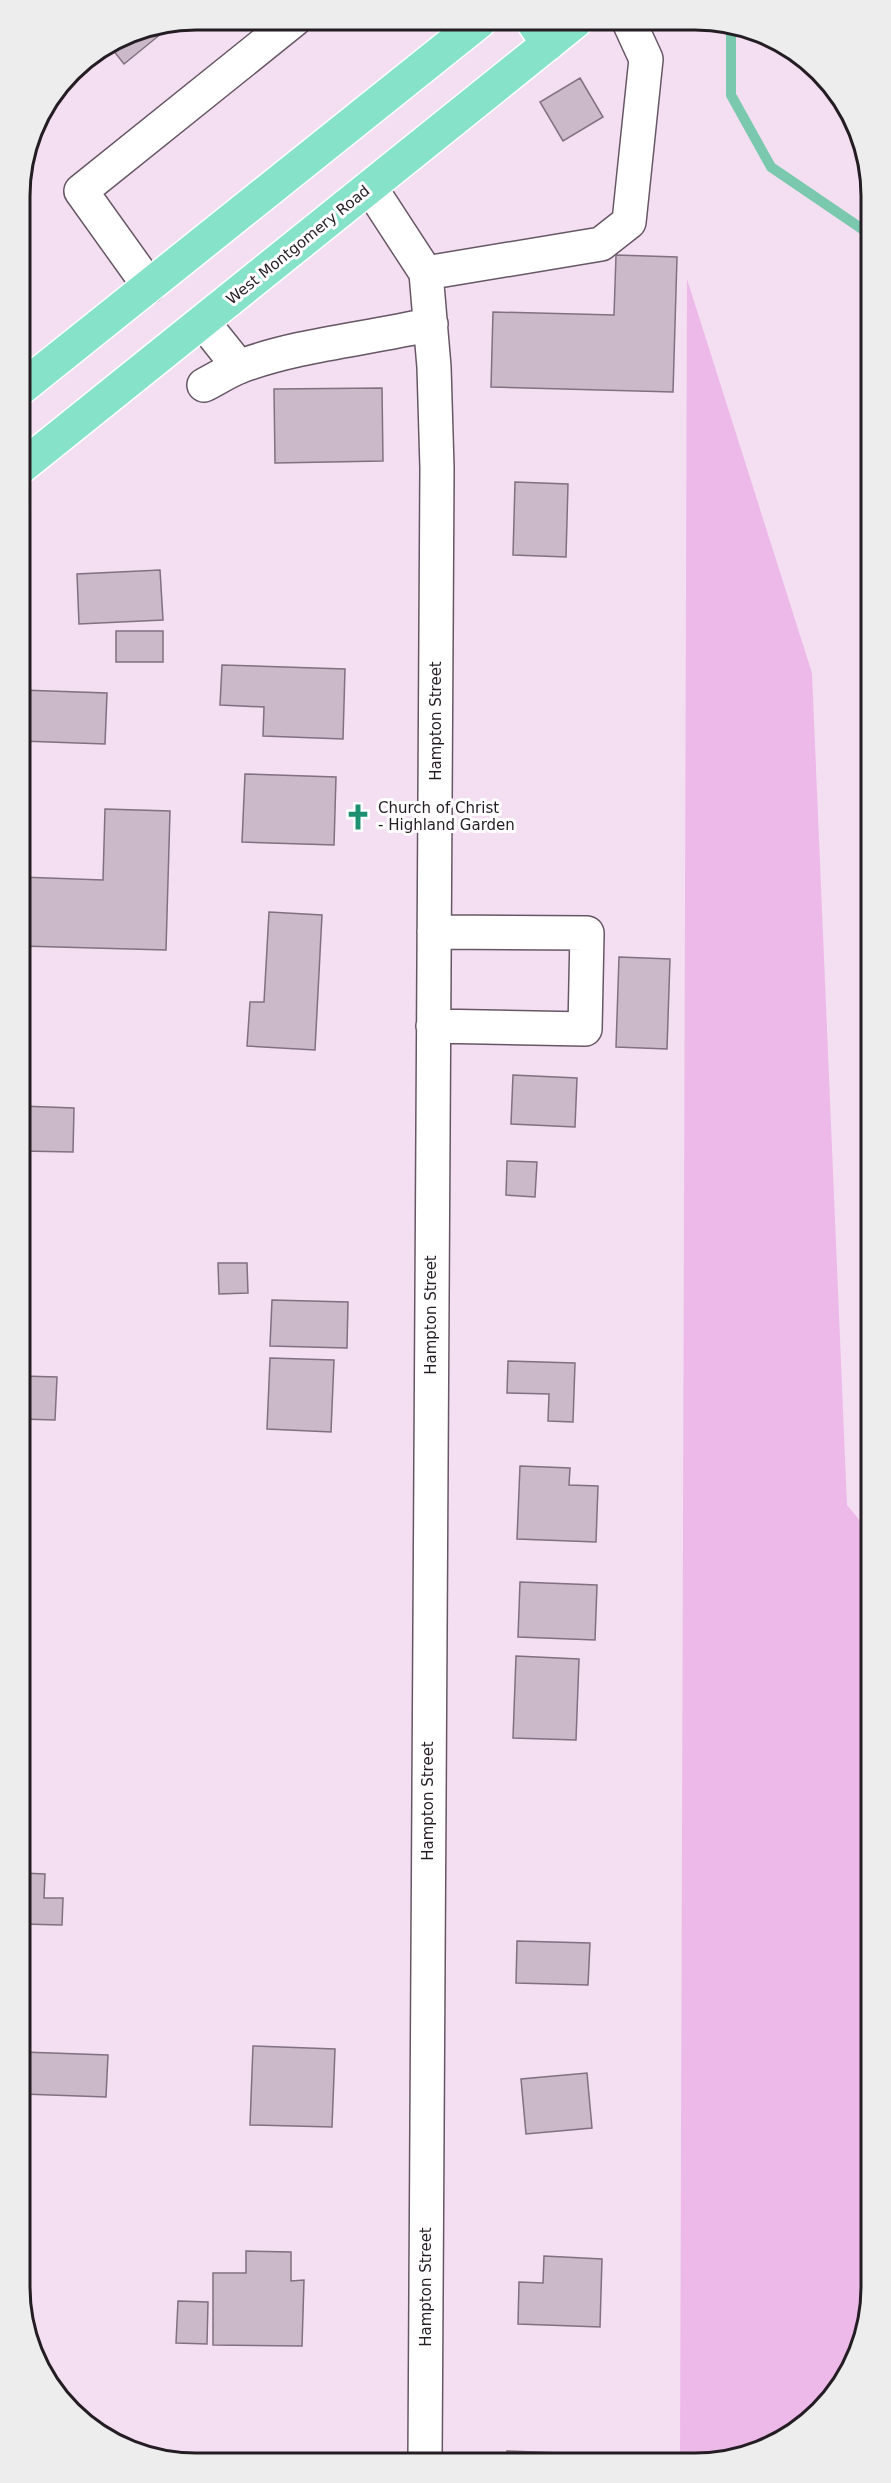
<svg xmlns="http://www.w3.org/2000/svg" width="891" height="2483" viewBox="0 0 891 2483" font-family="'DejaVu Sans',sans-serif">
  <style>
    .green { fill: #edb9e9 }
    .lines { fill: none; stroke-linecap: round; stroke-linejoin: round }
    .stream { stroke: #7ac8ad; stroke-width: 10 }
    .building { fill: #cbb8c9; stroke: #817080; stroke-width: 1.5 }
    .minor-casing { stroke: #675765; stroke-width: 36 }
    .major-casing { stroke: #fff; stroke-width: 36 }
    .minor { stroke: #fff; stroke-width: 33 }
    .major { stroke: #86e3ca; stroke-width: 33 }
    .labels { text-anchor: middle; stroke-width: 6; stroke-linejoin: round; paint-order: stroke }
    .street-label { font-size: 15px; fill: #241d23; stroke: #fff }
    .poi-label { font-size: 15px; fill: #241d23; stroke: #fff; text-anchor: start }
    .rim { fill: none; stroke: #241d23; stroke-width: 3 }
  </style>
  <rect width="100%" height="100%" fill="#f3dff1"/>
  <path class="green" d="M 687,279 L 812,673 L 847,1505 L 870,1533 L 871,2298 L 858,2354 L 828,2403 L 783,2440 L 730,2460 L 680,2460 Z"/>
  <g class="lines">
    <path class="stream" d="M 731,24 L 731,95 L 771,167 L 868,233"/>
  </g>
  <path class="building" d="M 157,27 L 162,33 L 124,64 L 109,45 L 129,33 Z
    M 580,78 L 603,117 L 563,141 L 540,102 Z
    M 616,255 L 677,257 L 673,392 L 491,387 L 493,312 L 614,315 Z
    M 382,388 L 383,461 L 275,463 L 274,389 Z
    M 515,482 L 568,484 L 566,557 L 513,555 Z
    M 160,570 L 163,620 L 79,624 L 77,574 Z
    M 116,631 L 163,631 L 163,662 L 116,662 Z
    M 222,665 L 345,669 L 343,739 L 263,736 L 264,707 L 220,705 Z
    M 21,690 L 107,693 L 105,744 L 21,741 Z
    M 245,774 L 336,777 L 334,845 L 242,842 Z
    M 105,809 L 170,811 L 166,950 L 21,946 L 21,877 L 103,880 Z
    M 269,912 L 322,915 L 315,1050 L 247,1046 L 250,1002 L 264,1002 Z
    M 619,957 L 670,959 L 667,1049 L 616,1047 Z
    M 513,1075 L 577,1078 L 575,1127 L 511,1124 Z
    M 21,1106 L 74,1108 L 73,1152 L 21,1151 Z
    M 507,1161 L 537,1162 L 535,1197 L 506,1195 Z
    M 218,1263 L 247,1263 L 248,1293 L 219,1294 Z
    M 272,1300 L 348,1302 L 347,1348 L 270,1346 Z
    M 270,1358 L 334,1360 L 331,1432 L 267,1429 Z
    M 508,1361 L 575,1363 L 573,1422 L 548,1421 L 549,1394 L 507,1393 Z
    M 22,1376 L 57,1377 L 55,1420 L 22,1419 Z
    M 520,1466 L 570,1468 L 569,1485 L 598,1486 L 596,1542 L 517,1539 Z
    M 520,1582 L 597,1585 L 595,1640 L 518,1637 Z
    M 516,1656 L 579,1659 L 576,1740 L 513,1738 Z
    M 22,1873 L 45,1874 L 44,1898 L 63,1898 L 62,1925 L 22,1924 Z
    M 517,1941 L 590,1943 L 588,1985 L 516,1983 Z
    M 253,2046 L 335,2049 L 332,2127 L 250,2125 Z
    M 23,2052 L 108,2055 L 106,2097 L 23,2094 Z
    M 587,2073 L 592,2128 L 526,2134 L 521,2079 Z
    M 246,2251 L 291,2252 L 291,2281 L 304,2280 L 302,2346 L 213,2345 L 213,2273 L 246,2273 Z
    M 544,2256 L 602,2259 L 600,2327 L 518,2324 L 519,2282 L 543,2283 Z
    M 178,2301 L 208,2302 L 207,2344 L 176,2343 Z
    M 507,2451 L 640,2456 L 640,2460 L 506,2460 Z"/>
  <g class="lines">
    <g class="minor-casing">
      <path id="minor" d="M 370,187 L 426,273 L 434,367 L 437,468 L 425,2460
        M 426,273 L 601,244 L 629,222 L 646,59 L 629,22
        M 149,286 L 81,191 L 294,20
        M 203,322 L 239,367
        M 204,385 C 216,379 228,371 241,366 C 301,344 368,339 431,324
        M 433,1026 L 585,1029 L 587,933 L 434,932"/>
    </g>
    <g class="major-casing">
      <path id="major" d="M 533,22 L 548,44
        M 20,389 L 480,21
        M 20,468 L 575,22"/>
    </g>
    <use href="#minor" class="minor"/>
    <use href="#major" class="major"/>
  </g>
  <defs>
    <g id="church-bare" transform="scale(2.07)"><path d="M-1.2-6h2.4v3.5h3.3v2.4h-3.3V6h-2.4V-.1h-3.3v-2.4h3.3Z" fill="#1d9072" stroke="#fff" stroke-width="2.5" paint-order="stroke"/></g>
  </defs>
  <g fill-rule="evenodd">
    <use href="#church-bare" x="358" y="817"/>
  </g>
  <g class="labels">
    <g class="street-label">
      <text transform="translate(298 245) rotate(-39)" y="5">West Montgomery Road</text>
      <text transform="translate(436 721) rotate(-90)" y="5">Hampton Street</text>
      <text transform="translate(431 1315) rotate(-90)" y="5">Hampton Street</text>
      <text transform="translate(428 1801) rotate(-90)" y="5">Hampton Street</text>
      <text transform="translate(426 2287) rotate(-90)" y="5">Hampton Street</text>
    </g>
    <g class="poi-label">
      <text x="378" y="813">Church of Christ<tspan x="378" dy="17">- Highland Garden</tspan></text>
    </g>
  </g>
  <path d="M0 0H891V2483H0ZM196 30H695A166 166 0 0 1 861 196V2287A166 166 0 0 1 695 2453H196A166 166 0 0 1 30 2287V196A166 166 0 0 1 196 30Z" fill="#ededed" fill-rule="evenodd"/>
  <path class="rim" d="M196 30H695A166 166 0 0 1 861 196V2287A166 166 0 0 1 695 2453H196A166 166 0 0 1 30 2287V196A166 166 0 0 1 196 30Z"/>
</svg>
